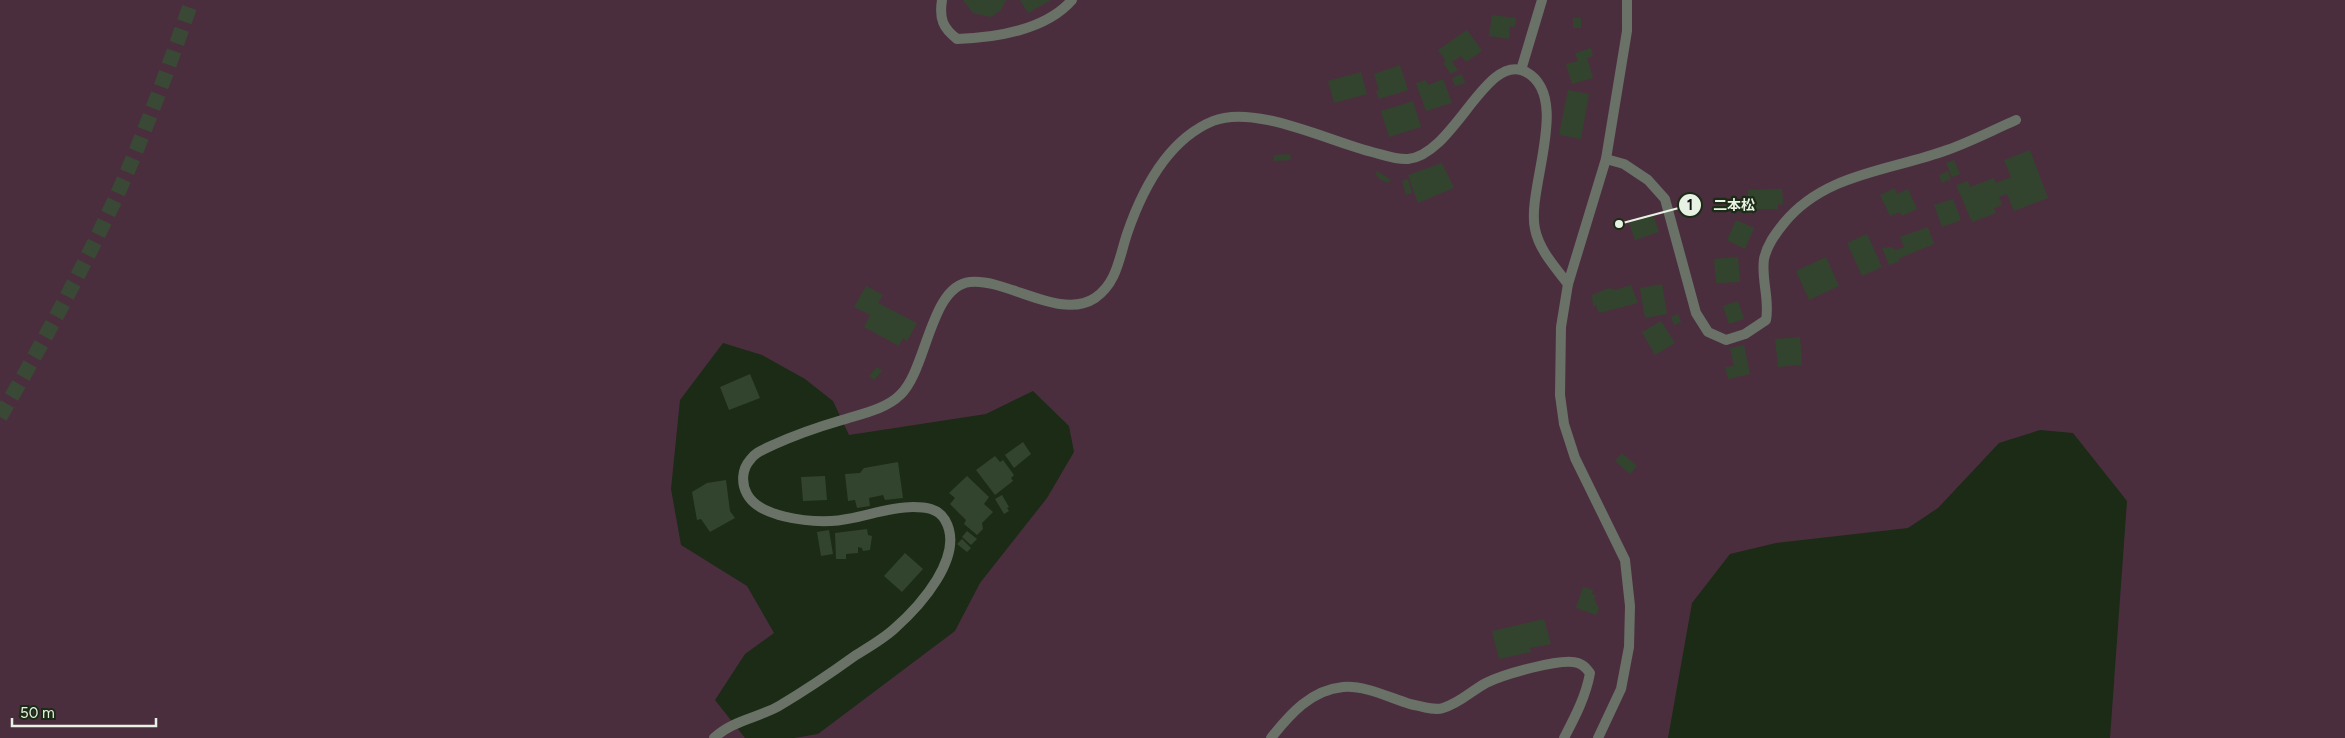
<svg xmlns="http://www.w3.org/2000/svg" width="2345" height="738" viewBox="0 0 2345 738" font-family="Figtree,'Noto Sans JP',sans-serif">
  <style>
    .green { fill: #4b2e3e }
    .building { fill: #33442e }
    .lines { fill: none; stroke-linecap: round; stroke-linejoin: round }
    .motorway-tunnel { stroke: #3a4935; stroke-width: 15; stroke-dasharray: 15 8; stroke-linecap: butt }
    .service { stroke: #6a7268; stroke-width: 10 }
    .minor { stroke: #6a7268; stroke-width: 10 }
    .tertiary { stroke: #6a7268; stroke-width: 10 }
    .leader { fill: none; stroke: #e8f2e4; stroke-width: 2 }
    .callout-dot { fill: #e8f2e4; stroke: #1b2b16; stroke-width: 2 }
    .mark-label { font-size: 15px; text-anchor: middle; font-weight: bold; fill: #111 }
    .callout-label { font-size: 14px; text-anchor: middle; font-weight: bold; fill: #e8f2e4; stroke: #1b2b16; stroke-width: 4.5; stroke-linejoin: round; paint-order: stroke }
  </style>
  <rect width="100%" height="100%" fill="#1b2b16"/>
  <path class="green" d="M 0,0 L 2345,0 L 2345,738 L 2110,738 L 2127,501 L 2073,433 L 2040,430 L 1999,443 L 1938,508 L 1908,528 L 1776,543 L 1730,554 L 1692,603 L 1668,738 L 794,738 L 818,734 L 955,631 L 980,583 L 1047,498 L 1074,452 L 1069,426 L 1033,391 L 986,414 L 849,435 L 833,401 L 805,379 L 762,355 L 723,343 L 680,400 L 671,489 L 681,545 L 747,586 L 774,633 L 745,654 L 715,700 L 745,738 L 0,738 Z"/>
  <path class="building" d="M 963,0 L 1006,0 L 1001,10 L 991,17 L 973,13 Z
    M 1020,0 L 1051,0 L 1028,13 Z
    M 1492,15 L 1516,18 L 1515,27 L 1510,26 L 1509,39 L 1489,36 Z
    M 1573,18 L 1581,18 L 1581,28 L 1573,28 Z
    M 1467,30 L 1482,51 L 1466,62 L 1461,56 L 1452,62 L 1458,70 L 1451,74 L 1443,63 L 1446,61 L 1438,50 Z
    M 1591,48 L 1593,56 L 1587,58 L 1593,78 L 1572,84 L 1566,64 L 1578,61 L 1575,53 Z
    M 1400,65 L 1408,90 L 1379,99 L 1376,91 L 1379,90 L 1374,74 Z
    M 1361,72 L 1367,94 L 1334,103 L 1328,81 Z
    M 1462,74 L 1465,83 L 1455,86 L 1452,78 Z
    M 1443,79 L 1452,103 L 1426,111 L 1416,83 L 1426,80 L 1428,85 Z
    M 1568,90 L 1589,94 L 1581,139 L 1559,135 Z
    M 1413,101 L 1421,127 L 1389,137 L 1381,111 Z
    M 2030,150 L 2048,198 L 2014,211 L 2007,194 L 1999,197 L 2002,205 L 1994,208 L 1996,213 L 1972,222 L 1956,185 L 1968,181 L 1970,187 L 1994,178 L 1996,183 L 2011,177 L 2004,160 Z
    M 1290,154 L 1291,160 L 1274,161 L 1274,155 Z
    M 1954,160 L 1960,174 L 1952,177 L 1946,163 Z
    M 1442,163 L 1454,188 L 1418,203 L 1408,175 Z
    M 1377,171 L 1390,179 L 1389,183 L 1379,179 L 1375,172 Z
    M 1948,171 L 1951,179 L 1942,183 L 1939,175 Z
    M 1408,179 L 1412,193 L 1406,195 L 1402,181 Z
    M 1895,188 L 1897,194 L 1908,189 L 1917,209 L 1902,216 L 1900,212 L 1890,216 L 1880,195 Z
    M 1782,189 L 1783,205 L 1778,204 L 1778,209 L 1748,209 L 1748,190 Z
    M 1953,199 L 1961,220 L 1942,227 L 1934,205 Z
    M 1653,215 L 1659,232 L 1635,240 L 1629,223 Z
    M 1736,220 L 1754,228 L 1745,249 L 1727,240 Z
    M 1928,227 L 1934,244 L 1900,258 L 1898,262 L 1889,265 L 1882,248 L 1891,247 L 1896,250 L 1904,247 L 1900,237 Z
    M 1867,234 L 1882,267 L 1862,276 L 1847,243 Z
    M 1738,257 L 1740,282 L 1716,283 L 1714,259 Z
    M 1826,257 L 1839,286 L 1809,300 L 1796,271 Z
    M 1662,284 L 1667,314 L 1645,318 L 1640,288 Z
    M 1631,285 L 1638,303 L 1599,313 L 1596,305 L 1593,307 L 1592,295 L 1609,288 L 1615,290 Z
    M 866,286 L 883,295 L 878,303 L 917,323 L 907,341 L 903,338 L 899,346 L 864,327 L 870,315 L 854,307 Z
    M 1738,301 L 1744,319 L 1729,324 L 1723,306 Z
    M 1678,314 L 1681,322 L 1674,325 L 1671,317 Z
    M 1661,321 L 1675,343 L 1655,355 L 1642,332 Z
    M 1800,337 L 1802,365 L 1778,367 L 1775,339 Z
    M 1744,345 L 1750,374 L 1728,379 L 1725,367 L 1734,366 L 1730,348 Z
    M 877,367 L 882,371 L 874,380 L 869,376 Z
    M 750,374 L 760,398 L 729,410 L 720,387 Z
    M 1023,442 L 1031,454 L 1014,468 L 1005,455 Z
    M 1622,453 L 1637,466 L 1630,474 L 1615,461 Z
    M 995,456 L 1000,462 L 1003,460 L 1014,475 L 1011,478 L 1013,481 L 995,495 L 976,470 Z
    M 898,462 L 903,498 L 885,500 L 883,495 L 869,498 L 870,506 L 857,508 L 855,500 L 848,501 L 845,474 L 860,473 L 864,468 Z
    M 825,476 L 827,500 L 803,501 L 801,477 Z
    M 967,476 L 989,497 L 984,504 L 993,512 L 982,523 L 983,529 L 977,535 L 964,524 L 966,520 L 950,504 L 955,498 L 949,493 Z
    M 726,480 L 730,511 L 735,518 L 710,532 L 701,519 L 697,520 L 692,492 L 707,483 Z
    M 1002,495 L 1009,507 L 1007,508 L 1009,511 L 1004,514 L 995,499 Z
    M 867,529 L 868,535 L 872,536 L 870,550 L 863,551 L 862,548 L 858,547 L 858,553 L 846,554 L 846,559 L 836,559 L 835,533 Z
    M 829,530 L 833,554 L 821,556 L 817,532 Z
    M 967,531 L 977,539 L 971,545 L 962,537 Z
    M 962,539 L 971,548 L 967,552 L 957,544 Z
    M 905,553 L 923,569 L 902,592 L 884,576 Z
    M 1583,587 L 1593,590 L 1592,594 L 1596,595 L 1594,599 L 1599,609 L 1596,615 L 1576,608 Z
    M 1544,619 L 1551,644 L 1530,648 L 1531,652 L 1499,659 L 1492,631 Z"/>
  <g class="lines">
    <path class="motorway-tunnel" d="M 0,417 C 40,348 78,278 112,206 C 143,139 168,69 192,0"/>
    <path class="service" d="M 1521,70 L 1542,0"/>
    <path class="minor" d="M 942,0 C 939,19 943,28 957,39 C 995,38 1046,30 1072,0
      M 1606,159 L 1624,164 L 1648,180 L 1665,199 L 1696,313 L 1708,332 L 1726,340 L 1745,334 L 1766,320 C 1770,300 1761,279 1764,259 C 1767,245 1775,234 1784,223 C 1825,173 1890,171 1947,150 C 1970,142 1993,130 2016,120
      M 714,738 C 733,720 758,718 779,706 C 806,690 831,673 856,655 C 869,647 883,639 894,629 C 919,607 966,556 945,520 C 938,508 925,507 913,507 C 885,507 858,520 831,521 C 807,522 759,517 747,494 C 741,483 742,469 750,460 C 755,452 765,449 773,445 C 795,435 818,427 842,420 C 861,414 886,409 900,395 C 927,370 930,286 970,282 C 1007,278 1060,321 1095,298 C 1117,283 1119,258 1127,234 C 1142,190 1167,140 1213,121 C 1255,104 1328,141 1372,152 C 1384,155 1397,160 1408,159 C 1455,154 1486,51 1526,72 C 1572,97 1526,189 1535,229 C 1539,250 1556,268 1568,284
      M 1271,738 C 1290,714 1311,690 1343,687 C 1365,685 1390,698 1410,704 C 1420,706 1434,711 1443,708 C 1460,703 1471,691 1486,683 C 1502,675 1562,657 1578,663 C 1584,665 1586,668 1590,673 C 1586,696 1575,717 1564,738"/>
    <path class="tertiary" d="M 1598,738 L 1621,689 L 1629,647 L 1630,606 L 1625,560 L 1575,458 L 1564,424 L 1560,395 L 1561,327 L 1568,284 L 1606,159 L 1627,31 L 1627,0"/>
  </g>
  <path class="leader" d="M1619 224L1690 205"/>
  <g class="callout-dot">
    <circle cx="1619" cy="224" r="5"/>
    <circle cx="1690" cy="205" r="12"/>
  </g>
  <g class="mark-label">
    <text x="1690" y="210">1</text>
  </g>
  <g class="callout-label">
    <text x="1734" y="210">二本松</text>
  </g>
  <path d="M12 718v8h144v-8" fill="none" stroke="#e8f2e4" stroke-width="2.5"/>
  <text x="20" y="718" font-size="15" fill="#e8f2e4" stroke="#1b2b16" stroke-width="4" paint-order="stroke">50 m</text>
</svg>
